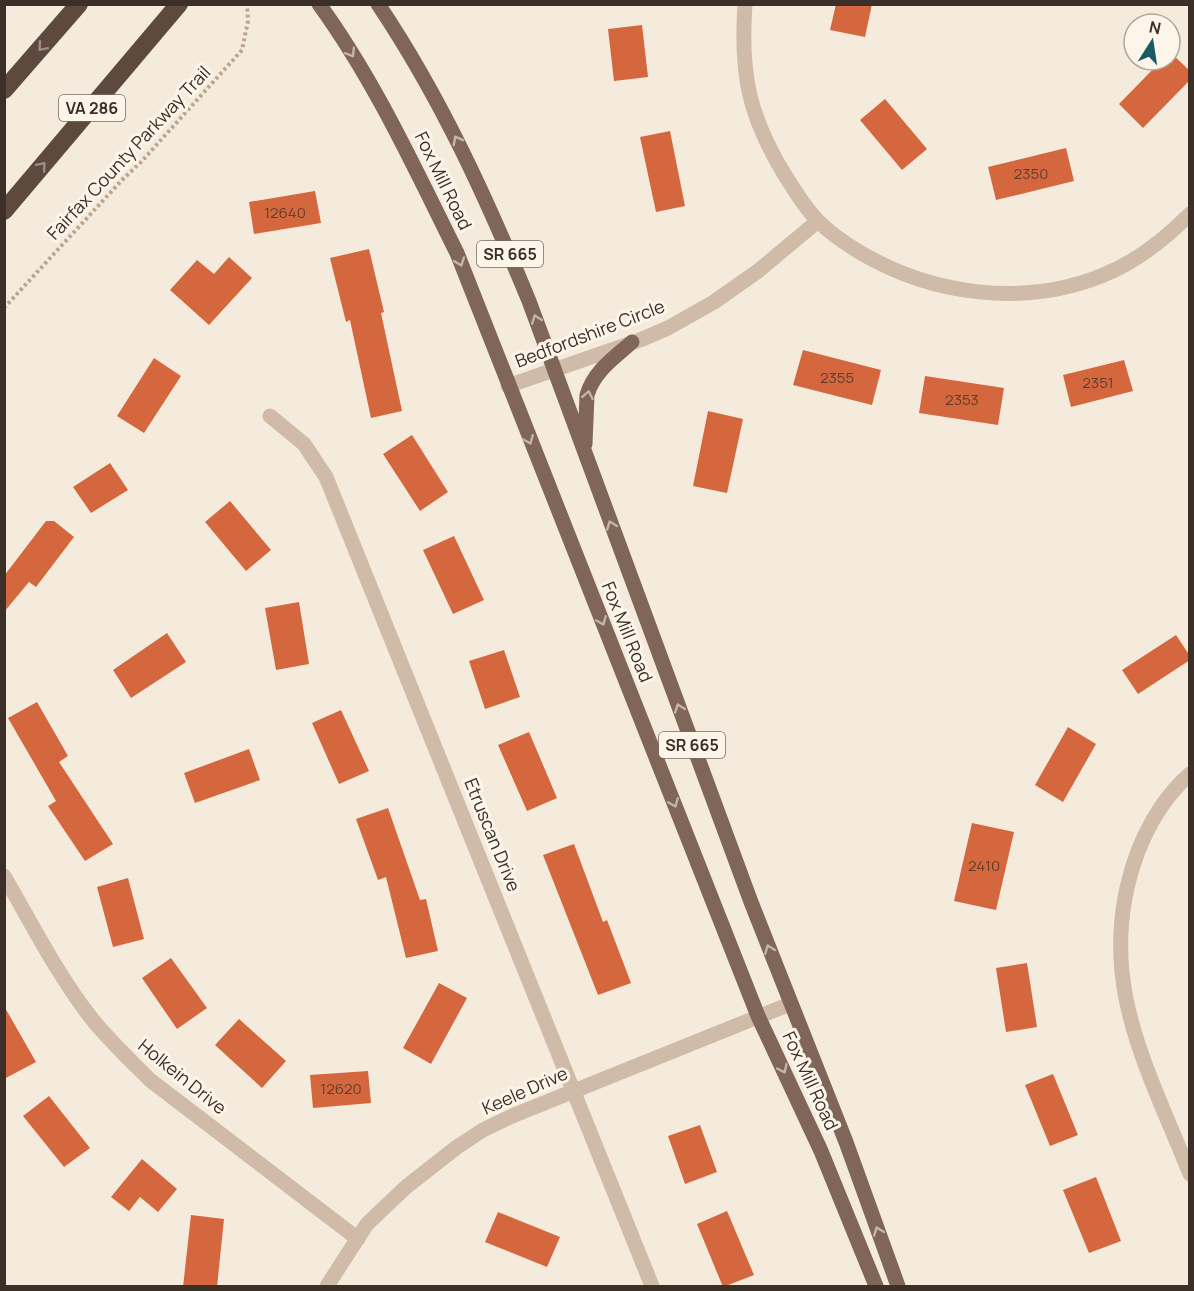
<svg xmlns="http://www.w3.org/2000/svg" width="1194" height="1291" viewBox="0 0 1194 1291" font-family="Manrope,sans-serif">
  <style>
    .building { fill: #d4673d }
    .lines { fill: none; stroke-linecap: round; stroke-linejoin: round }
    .path { stroke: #bba591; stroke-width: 4; stroke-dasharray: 3 3; stroke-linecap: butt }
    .street { stroke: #cfbba7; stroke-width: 15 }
    .primary { stroke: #7f6658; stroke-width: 15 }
    .highway { stroke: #5d493e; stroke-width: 18 }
    .oneway { stroke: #9d8e83 }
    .oneway2 { stroke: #c4b5a8 }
    .labels { text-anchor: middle; stroke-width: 6; stroke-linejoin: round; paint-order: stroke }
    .number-label { font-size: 15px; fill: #613d2d }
    .shield { fill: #fcf5ea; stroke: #756a62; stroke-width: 1.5 }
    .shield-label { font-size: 16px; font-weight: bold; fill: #3b2f28 }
    .street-label { font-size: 18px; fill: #3b2f28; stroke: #fcf5ea }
  </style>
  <rect width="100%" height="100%" fill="#f5ebdd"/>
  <path class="building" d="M 836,4 L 872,4 L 865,37 L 830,30 Z
    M 642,25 L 648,77 L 614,81 L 608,29 Z
    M 1170,52 L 1190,71 L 1190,80 L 1143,128 L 1119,104 L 1162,60 L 1170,60 Z
    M 885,99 L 927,149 L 902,170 L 860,120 Z
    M 670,131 L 685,206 L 656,212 L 640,137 Z
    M 1066,148 L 1074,181 L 996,200 L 988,167 Z
    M 315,191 L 321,223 L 254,234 L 249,202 Z
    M 369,249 L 384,312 L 381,313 L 402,411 L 371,418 L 350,320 L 346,322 L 330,258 Z
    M 229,257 L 252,278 L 209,325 L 170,290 L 197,260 L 214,274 Z
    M 803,350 L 881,370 L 872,405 L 793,385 Z
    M 154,358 L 181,376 L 144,433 L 117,416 Z
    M 1124,360 L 1133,391 L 1071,407 L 1063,375 Z
    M 925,376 L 1004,388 L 998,425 L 919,413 Z
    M 708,411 L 743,419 L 727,493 L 693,486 Z
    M 412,435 L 448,492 L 420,511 L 383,454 Z
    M 110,463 L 128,490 L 91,513 L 73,487 Z
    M 230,501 L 271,550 L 246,571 L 205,522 Z
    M 46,521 L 54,521 L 74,537 L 36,587 L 29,582 L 4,612 L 4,576 Z
    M 454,536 L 484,600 L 453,614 L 423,550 Z
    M 299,602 L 309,664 L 276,670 L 265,608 Z
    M 167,633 L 186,662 L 131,698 L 113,670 Z
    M 1176,635 L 1190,656 L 1190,660 L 1138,694 L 1122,670 Z
    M 504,650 L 520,697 L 485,709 L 469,661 Z
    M 37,702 L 68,756 L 59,762 L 113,844 L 85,861 L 48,806 L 56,801 L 8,718 Z
    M 341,710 L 369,771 L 339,784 L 312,723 Z
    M 1068,727 L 1096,744 L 1063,802 L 1035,785 Z
    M 529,732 L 557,798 L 527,811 L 498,745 Z
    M 249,749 L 260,780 L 195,803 L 184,773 Z
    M 388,808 L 420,900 L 426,899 L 438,951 L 406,958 L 386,877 L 378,880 L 356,819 Z
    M 972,823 L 1014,832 L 996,910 L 954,901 Z
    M 574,844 L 603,922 L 607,920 L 631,983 L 598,995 L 543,855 Z
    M 128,878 L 144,939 L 113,947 L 97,887 Z
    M 171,958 L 207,1008 L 177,1029 L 142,978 Z
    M 1027,963 L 1037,1027 L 1006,1032 L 996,968 Z
    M 439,983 L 467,998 L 431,1064 L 403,1048 Z
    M 4,1006 L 36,1062 L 4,1079 Z
    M 239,1019 L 286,1061 L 262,1088 L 215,1045 Z
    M 368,1071 L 371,1103 L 313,1108 L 310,1075 Z
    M 1053,1074 L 1078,1135 L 1050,1146 L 1025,1085 Z
    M 49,1096 L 90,1148 L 64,1167 L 23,1116 Z
    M 700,1125 L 717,1172 L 685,1184 L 668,1136 Z
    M 142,1159 L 177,1189 L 158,1212 L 140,1197 L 129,1211 L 111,1197 Z
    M 1096,1177 L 1121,1241 L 1089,1253 L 1063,1190 Z
    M 727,1211 L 754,1275 L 723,1287 L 697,1224 Z
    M 498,1212 L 560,1237 L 547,1267 L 485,1242 Z
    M 191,1215 L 224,1219 L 217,1287 L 183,1287 Z"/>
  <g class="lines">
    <path class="path" d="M 4,308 L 122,180 L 142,161 L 242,50 L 248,21 L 247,4"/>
    <path class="street" d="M 745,4 C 740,75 749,117 786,177 C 796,192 805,208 818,221 C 831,234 846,244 861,253 C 933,295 1023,307 1101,276 C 1135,263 1164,240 1190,214
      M 508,386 L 640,340 L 668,328 L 714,302 L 758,271 L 818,221
      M 270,416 L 304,444 L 326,477 L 652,1286
      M 1190,774 C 1166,795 1148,825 1137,854 C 1093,975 1146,1064 1190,1174
      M 4,876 C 32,924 58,976 92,1019 C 110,1041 130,1060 150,1080 L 358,1239
      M 327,1286 L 367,1224 L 406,1187 L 457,1147 L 483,1130 L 512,1116 L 790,1004"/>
    <path class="primary" d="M 319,4 C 375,81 415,169 457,253 L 758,1016 L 821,1151 L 876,1286
      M 378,4 C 441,98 486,197 529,301 L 751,902 L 846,1142 L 898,1286
      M 585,444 L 587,395 C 594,371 614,358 632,342"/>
    <path class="highway" d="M 4,90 L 79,4
      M 4,211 L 179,4"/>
  </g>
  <defs><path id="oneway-chevron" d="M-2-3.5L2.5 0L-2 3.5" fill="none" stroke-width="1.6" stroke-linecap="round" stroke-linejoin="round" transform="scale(1.5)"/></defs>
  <g class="oneway">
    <use href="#oneway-chevron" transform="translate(42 47) rotate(131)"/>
    <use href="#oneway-chevron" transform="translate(42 166) rotate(-50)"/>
  </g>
  <g class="oneway2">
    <use href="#oneway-chevron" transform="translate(351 53) rotate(58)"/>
    <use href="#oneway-chevron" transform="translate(457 140) rotate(-118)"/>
    <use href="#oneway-chevron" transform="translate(460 262) rotate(70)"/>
    <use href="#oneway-chevron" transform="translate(536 319) rotate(-110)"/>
    <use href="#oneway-chevron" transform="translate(588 395) rotate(-79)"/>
    <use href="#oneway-chevron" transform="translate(529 440) rotate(68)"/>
    <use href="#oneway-chevron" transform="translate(611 525) rotate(-110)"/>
    <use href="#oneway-chevron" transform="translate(602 621) rotate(68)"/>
    <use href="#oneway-chevron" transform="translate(679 708) rotate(-110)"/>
    <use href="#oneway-chevron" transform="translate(674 803) rotate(68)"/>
    <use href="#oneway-chevron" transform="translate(769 949) rotate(-111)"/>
    <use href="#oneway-chevron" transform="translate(783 1069) rotate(65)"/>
    <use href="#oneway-chevron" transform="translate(878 1231) rotate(-110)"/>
  </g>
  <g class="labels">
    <g class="number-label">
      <text x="1031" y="179">2350</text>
      <text x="285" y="218">12640</text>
      <text x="837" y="383">2355</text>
      <text x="1098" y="388">2351</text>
      <text x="962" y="405">2353</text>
      <text x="984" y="871">2410</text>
      <text x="341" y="1094">12620</text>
    </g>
    <g class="shield">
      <rect x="59" y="95" width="66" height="26" rx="4.5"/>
      <rect x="477" y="241" width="66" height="26" rx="4.5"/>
      <rect x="659" y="732" width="66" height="26" rx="4.5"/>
    </g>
    <g class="shield-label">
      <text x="92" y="114">VA 286</text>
      <text x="510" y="260">SR 665</text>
      <text x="692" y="751">SR 665</text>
    </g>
    <g class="street-label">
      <text transform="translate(129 153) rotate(-47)" y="6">Fairfax County Parkway Trail</text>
      <text transform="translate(443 181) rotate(64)" y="6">Fox Mill Road</text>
      <text transform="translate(590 334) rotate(-21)" y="6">Bedfordshire Circle</text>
      <text transform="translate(627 632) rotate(68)" y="6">Fox Mill Road</text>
      <text transform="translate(492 835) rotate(68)" y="6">Etruscan Drive</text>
      <text transform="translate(182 1077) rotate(39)" y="6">Holkein Drive</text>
      <text transform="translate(810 1081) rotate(65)" y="6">Fox Mill Road</text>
      <text transform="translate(525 1091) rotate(-24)" y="6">Keele Drive</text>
    </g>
  </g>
  <rect width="1194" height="1291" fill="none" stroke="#3b2f28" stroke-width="12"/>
  <g transform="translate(1152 42) rotate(12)"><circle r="28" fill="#fcf5ea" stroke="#afa69c" stroke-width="1.5"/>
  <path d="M0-4.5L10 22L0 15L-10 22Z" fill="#185b62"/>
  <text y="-9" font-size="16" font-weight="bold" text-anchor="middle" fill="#3b2f28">N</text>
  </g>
</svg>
